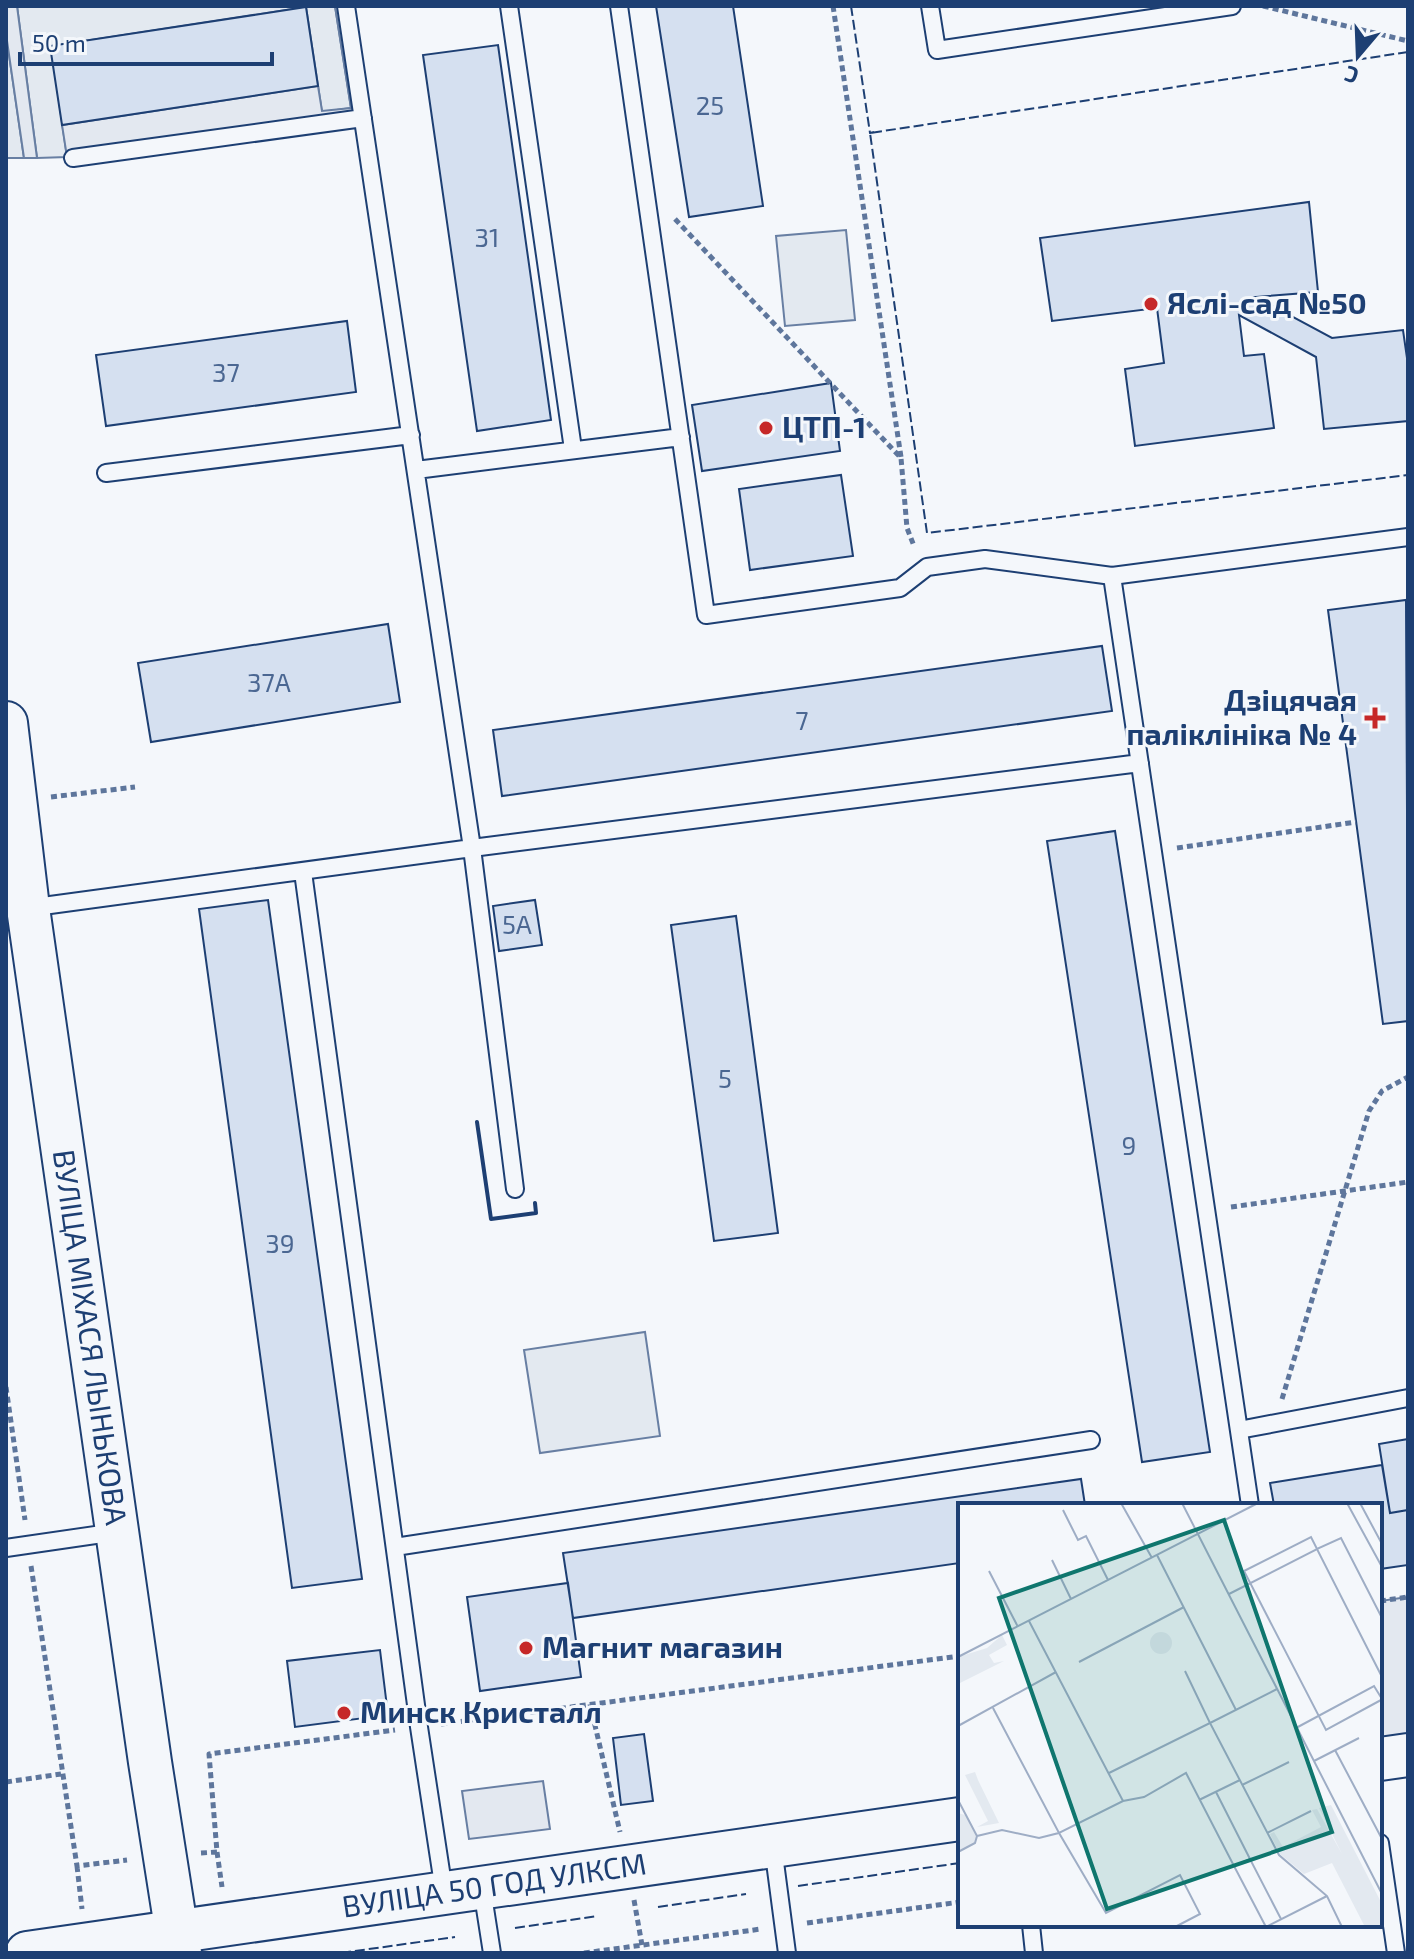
<svg xmlns="http://www.w3.org/2000/svg" width="1414" height="1959" viewBox="0 0 1414 1959" font-family="'Exo 2',sans-serif">
  <style>
    .green { fill: #e3e9f0; stroke: #687fa3; stroke-width: 2 }
    .parking { fill: #e3e8f0; stroke: #687fa3; stroke-width: 2 }
    .building { fill: #d5e0f0; stroke: #1d3f73; stroke-width: 2 }
    .lines { fill: none; stroke-linecap: round; stroke-linejoin: round }
    .lane-casing { stroke: #1d3f73; stroke-width: 20 }
    .secondary-casing { stroke: #1d3f73; stroke-width: 46 }
    .path { stroke: #5e769c; stroke-width: 5; stroke-dasharray: 6 4; stroke-linecap: butt }
    .lane { stroke: #f4f7fb; stroke-width: 16 }
    .secondary { stroke: #f4f7fb; stroke-width: 42 }
    .fence { stroke: #1d3f73; stroke-width: 2; stroke-dasharray: 10 4; stroke-linecap: butt }
    .wall { stroke: #1d3f73; stroke-width: 4 }
    .poi-dot { fill: #c62828; stroke: #f4f7fb; stroke-width: 3 }
    .labels { text-anchor: middle; stroke-width: 6; stroke-linejoin: round; paint-order: stroke }
    .number-label { font-size: 26px; fill: #4b6792 }
    .poi-label { font-size: 30px; font-weight: bold; fill: #1d3f73; stroke: #f4f7fb; text-anchor: start }
    .street-label { font-size: 30px; fill: #1d3f73; stroke: #f4f7fb }
    .inset-road { fill: none; stroke: #9eadc5; stroke-width: 2 }
    .view { fill: #0f766e; fill-opacity: 0.15; stroke: #0f766e; stroke-width: 4 }
    .inset-edge { fill: none; stroke: #1d3f73; stroke-width: 4 }
  </style>
  <rect width="100%" height="100%" fill="#f4f7fb"/>
  <path class="green" d="M 17,6 L 335,6 L 351,108 L 322,112 L 306,7 L 51,46 L 67,157 L 37,158 Z
    M 6,34 L 24,158 L 6,158 Z
    M 846,230 L 855,320 L 785,326 L 776,236 Z
    M 645,1332 L 660,1436 L 540,1453 L 524,1350 Z"/>
  <path class="parking" d="M 6,6 L 17,6 L 37,158 L 24,158 L 6,34 Z
    M 335,6 L 346,6 L 363,118 L 67,157 L 62,125 L 318,86 L 322,111 L 351,108 Z
    M 1408,1597 L 1408,1755 L 1380,1759 L 1380,1601 Z
    M 543,1781 L 550,1829 L 469,1839 L 462,1791 Z"/>
  <path class="building" d="M 656,6 L 733,6 L 763,206 L 689,217 Z
    M 306,7 L 318,86 L 62,125 L 50,46 Z
    M 498,45 L 551,420 L 477,431 L 423,55 Z
    M 1309,202 L 1318,292 L 1256,297 L 1332,338 L 1403,330 L 1408,365 L 1408,421 L 1324,429 L 1316,357 L 1239,315 L 1244,356 L 1264,354 L 1274,428 L 1135,446 L 1125,369 L 1164,363 L 1157,308 L 1052,321 L 1040,238 Z
    M 347,321 L 356,392 L 106,426 L 96,355 Z
    M 831,383 L 840,451 L 702,471 L 692,405 Z
    M 841,475 L 853,556 L 750,570 L 739,489 Z
    M 1406,600 L 1408,1021 L 1383,1024 L 1328,610 Z
    M 388,624 L 400,702 L 151,742 L 138,663 Z
    M 1102,646 L 1112,711 L 502,796 L 493,730 Z
    M 1115,831 L 1210,1452 L 1142,1462 L 1047,841 Z
    M 268,900 L 362,1579 L 292,1588 L 199,909 Z
    M 535,900 L 542,945 L 499,951 L 493,906 Z
    M 736,916 L 778,1233 L 714,1241 L 671,925 Z
    M 1408,1439 L 1408,1510 L 1390,1513 L 1379,1444 Z
    M 1382,1465 L 1390,1513 L 1408,1510 L 1408,1565 L 1380,1569 L 1380,1505 L 1274,1505 L 1270,1483 Z
    M 1081,1479 L 1085,1505 L 960,1505 L 960,1563 L 573,1618 L 563,1553 Z
    M 568,1583 L 581,1677 L 480,1691 L 467,1597 Z
    M 380,1650 L 388,1715 L 295,1727 L 287,1661 Z
    M 644,1734 L 653,1801 L 621,1805 L 613,1738 Z"/>
  <g class="lines">
    <g class="lane-casing">
      <path id="lane" d="M 509,6 L 573,449
        M 619,6 L 706,615 L 900,588 L 927,567 L 985,559 L 1112,576 L 1408,537
        M 930,6 L 937,50 L 1232,6
        M 73,158 L 363,118
        M 416,470 L 681,437
        M 106,473 L 411,435
        M 1112,576 L 1250,1505
        M 303,872 L 419,1727 L 444,1891
        M 28,908 L 472,848 L 346,6
        M 515,1189 L 472,848 L 1140,763
        M 1239,1430 L 1408,1398
        M 395,1547 L 1091,1440
        M 6,1548 L 116,1532
        M 1380,1843 L 1396,1953
        M 773,1847 L 787,1953
        M 482,1889 L 492,1953
        M 1031,1925 L 1034,1953"/>
    </g>
    <g class="secondary-casing">
      <g id="secondary">
        <path id="s1" d="M 6,723 L 28,908 L 150,1762 L 180,1953"/>
        <path d="M 1380,1759 L 1408,1755"/>
        <path id="s2" d="M 27,1953 L 960,1819"/>
      </g>
    </g>
    <path class="path" d="M 833,6 L 901,457
      M 1263,6 L 1408,41
      M 675,219 L 901,458 L 907,528 L 914,546
      M 51,797 L 135,787
      M 1177,848 L 1356,822
      M 1231,1207 L 1408,1182
      M 6,1387 L 25,1520
      M 1282,1399 L 1369,1111 L 1382,1091 L 1408,1077
      M 31,1566 L 77,1866 L 127,1860
      M 1380,1601 L 1408,1597
      M 590,1704 L 620,1832
      M 441,1724 L 960,1656
      M 6,1782 L 61,1774
      M 217,1852 L 222,1887
      M 201,1853 L 217,1852 L 209,1754 L 395,1730
      M 77,1866 L 82,1909
      M 634,1900 L 642,1945
      M 807,1923 L 960,1902
      M 584,1953 L 761,1929"/>
    <use href="#lane" class="lane"/>
    <use href="#secondary" class="secondary"/>
    <path class="fence" d="M 851,6 L 870,133 L 874,132
      M 1408,52 L 870,133 L 927,533 L 1408,475
      M 798,1886 L 960,1863
      M 658,1907 L 746,1894
      M 515,1928 L 598,1916
      M 341,1953 L 455,1937"/>
    <path class="wall" d="M 477,1122 L 491,1219 L 536,1213 L 535,1203"/>
  </g>
  <g class="poi-dot">
    <circle cx="1151" cy="304" r="8"/>
    <circle cx="766" cy="428" r="8"/>
    <path d="M1371 706h8v8h8v8h-8v8h-8v-8h-8v-8h8z"/>
    <circle cx="526" cy="1648" r="8"/>
    <circle cx="344" cy="1713" r="8"/>
  </g>
  <g class="labels">
    <g class="number-label">
      <text x="710" y="115">25</text>
      <text x="487" y="247">31</text>
      <text x="226" y="382">37</text>
      <text x="269" y="692">37А</text>
      <text x="802" y="730">7</text>
      <text x="517" y="934">5А</text>
      <text x="725" y="1088">5</text>
      <text x="1129" y="1155">9</text>
      <text x="280" y="1253">39</text>
    </g>
    <g class="poi-label">
      <text x="1167" y="314">Яслі-сад №50</text>
      <text x="782" y="438">ЦТП-1</text>
      <text x="1357" y="711" text-anchor="end">Дзіцячая<tspan x="1357" dy="34">паліклініка № 4</tspan></text>
      <text x="542" y="1658">Магнит магазин</text>
      <text x="360" y="1723">Минск Кристалл</text>
    </g>
    <g class="street-label">
      <text dy="10" stroke="none"><textPath href="#s1" startOffset="620">ВУЛІЦА МІХАСЯ ЛЫНЬКОВА</textPath></text>
      <text dy="10" stroke="none"><textPath href="#s2" startOffset="472">ВУЛІЦА 50 ГОД УЛКСМ</textPath></text>
    </g>
  </g>
  <g transform="translate(958 1503)">
    <rect width="424" height="424" fill="#f4f7fb"/>
    <path d="M192 140a11 11 0 1 1 22 0a11 11 0 1 1-22 0ZM 44,132 L 49,142 L 31,152 L 36,160 L 46,158 L 0,181 L 0,154 L 29,145 ZM 17,269 L 20,277 L 41,320 L 19,324 L 30,318 L 7,272 ZM 373,302 L 424,401 L 424,424 L 407,424 L 374,360 L 346,371 L 322,351 L 312,331 L 316,329 L 325,344 L 363,324 L 354,307 L 359,306 L 384,351 L 361,305 ZM 0,310 L 7,312 L 19,333 L 17,340 L 0,349 Z" fill="#e3e9f0"/>
    <path class="inset-road" d="M 163,0 L 194,55M 224,0 L 424,391M 389,0 L 424,64M 402,0 L 424,41M 105,7 L 120,37 L 128,33 L 150,77M 199,52 L 278,207M 94,57 L 113,96M 31,68 L 60,124M 271,91 L 359,46 L 424,174M 71,118 L 165,298M 0,154 L 300,0M 121,159 L 226,104M 319,186 L 252,220 L 321,352 L 369,393 L 384,424M 423,197 L 368,227 L 286,68 L 353,34 L 359,46 L 383,35 L 424,115M 35,205 L 101,330 L 165,298 L 186,294 L 228,270 L 276,363M 0,223 L 98,169M 338,225 L 416,183 L 424,196M 377,247 L 424,336M 356,258 L 401,235M 151,270 L 252,220 L 227,168M 284,282 L 331,259M 258,289 L 292,356M 0,297 L 19,333 L 17,340 L 0,349M 241,297 L 282,277M 309,330 L 353,308M 19,333 L 44,327 L 81,335 L 101,330 L 148,410 L 222,372 L 242,411 L 217,424M 308,424 L 276,363 L 292,356 L 323,416M 308,424 L 369,393"/>
    <path class="view" d="M 266,17 L 374,329 L 149,406 L 41,95 Z"/>
    <rect width="424" height="424" class="inset-edge"/>
  </g>
  <rect width="1414" height="1959" fill="none" stroke="#1d3f73" stroke-width="16"/>
  <g transform="translate(1358 56) rotate(199)" stroke="#f4f7fb" stroke-width="6" paint-order="stroke">
  <path d="M0-6L14 30L0 20L-14 30Z" fill="#1d3f73"/>
  <text y="-12" font-size="22" font-weight="bold" text-anchor="middle" fill="#1d3f73">С</text>
  </g>
  <path d="M20 52v12h252v-12" fill="none" stroke="#1d3f73" stroke-width="4"/>
  <text x="32" y="52" font-size="24" fill="#1d3f73" stroke="#f4f7fb" stroke-width="6" paint-order="stroke">50 m</text>
</svg>
